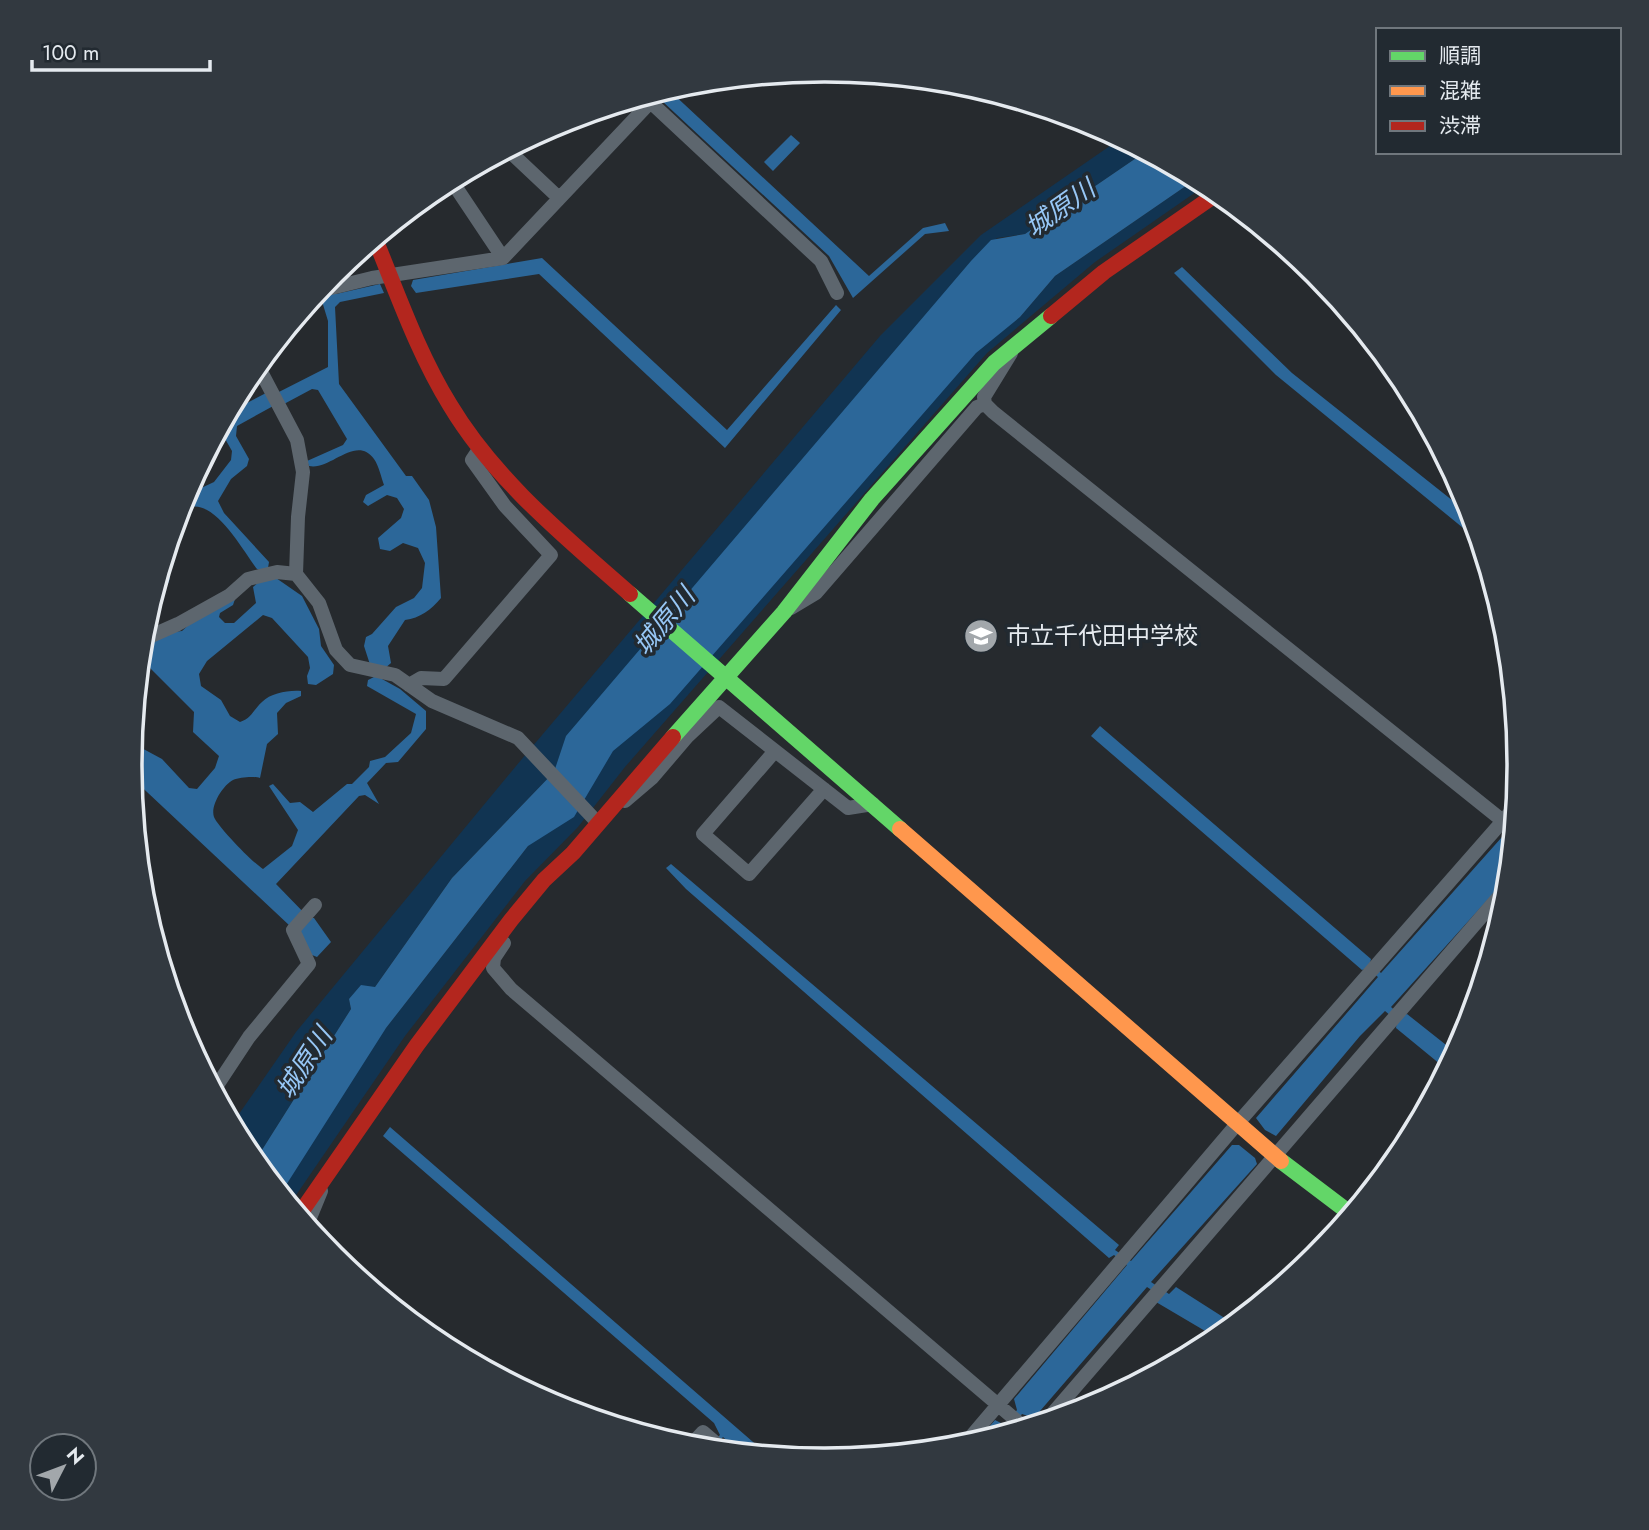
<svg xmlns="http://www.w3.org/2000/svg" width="1649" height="1530" viewBox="0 0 1649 1530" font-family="Jost,'Noto Sans JP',sans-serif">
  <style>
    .green { fill: #113452 }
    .water { fill: #2c6799 }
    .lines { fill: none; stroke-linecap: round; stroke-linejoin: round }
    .street { stroke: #5d666e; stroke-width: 14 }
    .fast { stroke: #63d668; stroke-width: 16 }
    .slow { stroke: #ff974d; stroke-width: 16 }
    .jam { stroke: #b3261e; stroke-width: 16 }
    .labels { text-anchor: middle; stroke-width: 7; stroke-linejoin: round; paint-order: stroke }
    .poi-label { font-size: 24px; fill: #e5eaef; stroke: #222a31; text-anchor: start }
    .water-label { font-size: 26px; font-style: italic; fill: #97c7f6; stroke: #222a31 }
    .rim { fill: none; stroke: #e5eaef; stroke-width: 3.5 }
  </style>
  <rect width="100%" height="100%" fill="#262a2e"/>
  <path class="green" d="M 1120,139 L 1145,152 L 1025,234 L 997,238 L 554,772 L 452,878 L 375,987 L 349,999 L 351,1009 L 255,1161 L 246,1151 L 232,1124 L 296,1032 L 526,754 L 880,336 L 981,235 Z
    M 1196,179 L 1206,185 L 1095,262 L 987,353 L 625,767 L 578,827 L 525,881 L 405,1036 L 290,1204 L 275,1186 L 353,1062 L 386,1028 L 614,736 L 918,393 L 1020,317 L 1055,276 Z"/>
  <path class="water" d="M 670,91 L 869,276 L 923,228 L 945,223 L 949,231 L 925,234 L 853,298 L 829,256 L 661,100 Z
    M 791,135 L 800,143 L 773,171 L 764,162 Z
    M 1145,152 L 1196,179 L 1055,276 L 1020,317 L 976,353 L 670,704 L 613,751 L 574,817 L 528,846 L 386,1028 L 281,1193 L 255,1161 L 351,1009 L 349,999 L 361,985 L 375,987 L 452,878 L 554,772 L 566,736 L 971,261 L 991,240 L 1025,234 Z
    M 542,258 L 727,430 L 836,305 L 841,310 L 725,448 L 539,274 L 416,293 L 411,286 L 413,280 Z
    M 1182,267 L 1292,373 L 1472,516 L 1479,541 L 1276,375 L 1174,273 Z
    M 380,284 L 384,293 L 340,302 L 335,307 L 339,384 L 406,476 L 412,476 L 429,500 L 436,527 L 441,598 C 431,610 420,618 405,620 L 388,646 L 391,663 L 384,669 L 382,679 L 400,689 L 426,711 L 426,729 L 398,762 L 386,763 L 367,783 L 379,804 L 365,795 L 359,796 L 276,884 L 309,918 L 314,918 L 331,942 L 317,957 L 312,955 L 290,926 L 131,777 L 131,746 L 136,745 L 162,759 L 189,788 L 197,789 L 215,768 L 219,756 L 193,732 L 194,712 L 145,663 L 140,663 L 141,645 L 173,632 L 182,631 L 196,618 L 235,599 L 233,605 L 220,613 L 219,617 L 225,623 L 234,623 L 256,603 L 253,587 L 261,580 L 276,578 L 302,596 L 319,629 L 321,646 L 334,665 L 333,674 L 316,685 L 308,684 L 307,676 L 310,668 L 308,657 L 272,618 L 263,615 L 207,661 L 199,674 L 201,686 L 221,700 L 230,716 L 240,722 C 252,718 253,710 262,702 C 271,693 288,690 301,691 L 301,696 L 286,703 L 277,713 L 278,734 L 267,744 L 260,778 C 254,776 240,777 233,780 C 223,785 210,806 214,817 C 218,827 253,863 263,869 L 292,846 L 298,830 L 269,786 L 273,784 L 290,803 L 300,802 L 313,812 L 347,784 L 352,784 L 369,767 L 370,761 L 385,757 L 411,733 L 416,714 L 367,686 L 368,680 L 374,677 L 364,646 L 366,637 L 372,634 L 396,607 L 414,598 L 422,588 L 425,563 L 418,548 L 403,543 L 390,551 L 380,549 L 378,538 L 401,518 L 404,509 L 397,498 L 387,495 L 368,506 L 363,502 L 366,495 L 384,485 C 381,477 379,466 374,459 C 356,434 330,471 309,466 L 307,461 L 343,445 L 347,439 L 318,390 L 312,389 L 284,404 L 275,405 L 237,426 L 236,436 L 249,459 L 247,466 L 231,479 L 218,501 L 224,513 L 269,562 L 268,568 L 262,571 L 257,569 C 241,548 205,481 177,517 L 184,496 L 214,482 L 231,460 L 232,451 L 220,430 L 228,413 L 266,393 L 271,396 L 328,367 L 328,321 L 321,298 L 326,294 L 336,294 Z
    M 164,560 C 175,580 170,585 152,598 Z
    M 1100,726 L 1371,959 L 1370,963 L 1381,973 L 1502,837 L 1510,842 L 1512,840 L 1509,876 L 1391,1007 L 1401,1016 L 1407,1014 L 1455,1052 L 1446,1069 L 1396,1028 L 1397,1021 L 1385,1011 L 1360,1036 L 1276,1136 L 1265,1130 L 1256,1118 L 1378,977 L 1367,968 L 1362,970 L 1091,736 Z
    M 671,864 L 1119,1245 L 1115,1250 L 1131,1261 L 1232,1145 L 1239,1145 L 1255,1158 L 1257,1164 L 1151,1282 L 1169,1294 L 1176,1287 L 1234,1324 L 1217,1338 L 1156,1302 L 1161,1296 L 1147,1287 L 1034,1418 L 1022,1414 L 1010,1429 L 1011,1431 L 977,1441 L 995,1420 L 1005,1425 L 1017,1410 L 1014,1399 L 1127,1265 L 1114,1255 L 1109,1258 L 686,889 L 666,868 Z
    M 390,1127 L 767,1454 L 739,1452 L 723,1437 L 712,1449 L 697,1447 L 702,1442 L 708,1447 L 720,1435 L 714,1423 L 383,1136 Z"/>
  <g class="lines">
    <path class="street" d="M 949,82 L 952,83
      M 645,97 L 821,261 L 837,293
      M 508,150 L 559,198
      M 451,180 L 503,258
      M 319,291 L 372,278 L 503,258 L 659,93
      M 1011,353 L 984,397 L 985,404 L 993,412 L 1513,829
      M 258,366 L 297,440 L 303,472 L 298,517 L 296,574 L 319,603 L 336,650 L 350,665 L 395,675 L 432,701 L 518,738 L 597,822
      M 791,608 L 816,593 L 977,407 L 985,404
      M 142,640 L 178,624 L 230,595 L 248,579 L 277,572 L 296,574
      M 409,685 L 421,678 L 444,679 L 551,555 L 505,506 L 472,460 L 480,448
      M 775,751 L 703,834 L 749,874 L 824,789
      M 625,801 L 652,778 L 687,737 L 719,707 L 848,808 L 873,804
      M 504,943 L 494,958 L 493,968 L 511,989 L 1024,1427
      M 214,1090 L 249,1037 L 309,964 L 293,930 L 315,905
      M 307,1225 L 321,1191
      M 1046,1421 L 1508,886
      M 963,1446 L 1237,1124 L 1515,807
      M 689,1447 L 703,1432 L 724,1450"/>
    <path class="fast" d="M 630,594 L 900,829
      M 673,737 L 784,612 L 872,499 L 994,363 L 1051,316
      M 1281,1161 L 1351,1214"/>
    <path class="slow" d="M 900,829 L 1281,1161"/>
    <path class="jam" d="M 375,239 C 398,295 418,353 450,405 C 495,480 564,536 630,594
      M 1051,316 L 1104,272 L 1218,193
      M 299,1215 L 417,1045 L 511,920 L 544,880 L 573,853 L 673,737"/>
  </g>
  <defs>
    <g id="school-disc" transform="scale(1.75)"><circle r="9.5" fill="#a2a7ab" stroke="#222a31"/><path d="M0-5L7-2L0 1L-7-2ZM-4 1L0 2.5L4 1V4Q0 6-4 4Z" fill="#fff"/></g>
  </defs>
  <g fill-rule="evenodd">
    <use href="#school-disc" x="981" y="636"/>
  </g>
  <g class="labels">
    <g class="poi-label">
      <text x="1006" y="644">市立千代田中学校</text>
    </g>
    <g class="water-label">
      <text transform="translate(1060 208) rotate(-35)" y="9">城原川</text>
      <text transform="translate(664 621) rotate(-50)" y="9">城原川</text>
      <text transform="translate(304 1063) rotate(-57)" y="9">城原川</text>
    </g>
  </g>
  <path d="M0 0H1649V1530H0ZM824 82H825A682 682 0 0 1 1507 764V766A682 682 0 0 1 825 1448H824A682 682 0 0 1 142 766V764A682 682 0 0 1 824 82Z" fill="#323940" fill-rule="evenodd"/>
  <path class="rim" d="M824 82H825A682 682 0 0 1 1507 764V766A682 682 0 0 1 825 1448H824A682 682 0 0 1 142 766V764A682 682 0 0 1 824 82Z"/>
  <rect x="1376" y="28" width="245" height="126" fill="#222a31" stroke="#70777d" stroke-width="2"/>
  <rect x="1390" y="51" width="35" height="10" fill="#63d668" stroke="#70777d" stroke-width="2"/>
  <text x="1439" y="63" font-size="21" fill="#e5eaef">順調</text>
  <rect x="1390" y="86" width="35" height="10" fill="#ff974d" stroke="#70777d" stroke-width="2"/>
  <text x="1439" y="98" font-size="21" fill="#e5eaef">混雑</text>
  <rect x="1390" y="121" width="35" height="10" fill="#b3261e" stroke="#70777d" stroke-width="2"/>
  <text x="1439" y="133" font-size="21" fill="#e5eaef">渋滞</text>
  <g transform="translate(63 1467) rotate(48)"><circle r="33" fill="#222a31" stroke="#70777d" stroke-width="2"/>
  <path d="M0-5L12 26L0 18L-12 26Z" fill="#a2a7ab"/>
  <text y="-10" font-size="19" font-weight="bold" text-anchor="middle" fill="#e5eaef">N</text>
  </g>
  <path d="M32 60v10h178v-10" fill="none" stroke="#e5eaef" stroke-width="3.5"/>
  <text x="42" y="60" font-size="21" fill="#e5eaef" stroke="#222a31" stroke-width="5" paint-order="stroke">100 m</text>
</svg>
